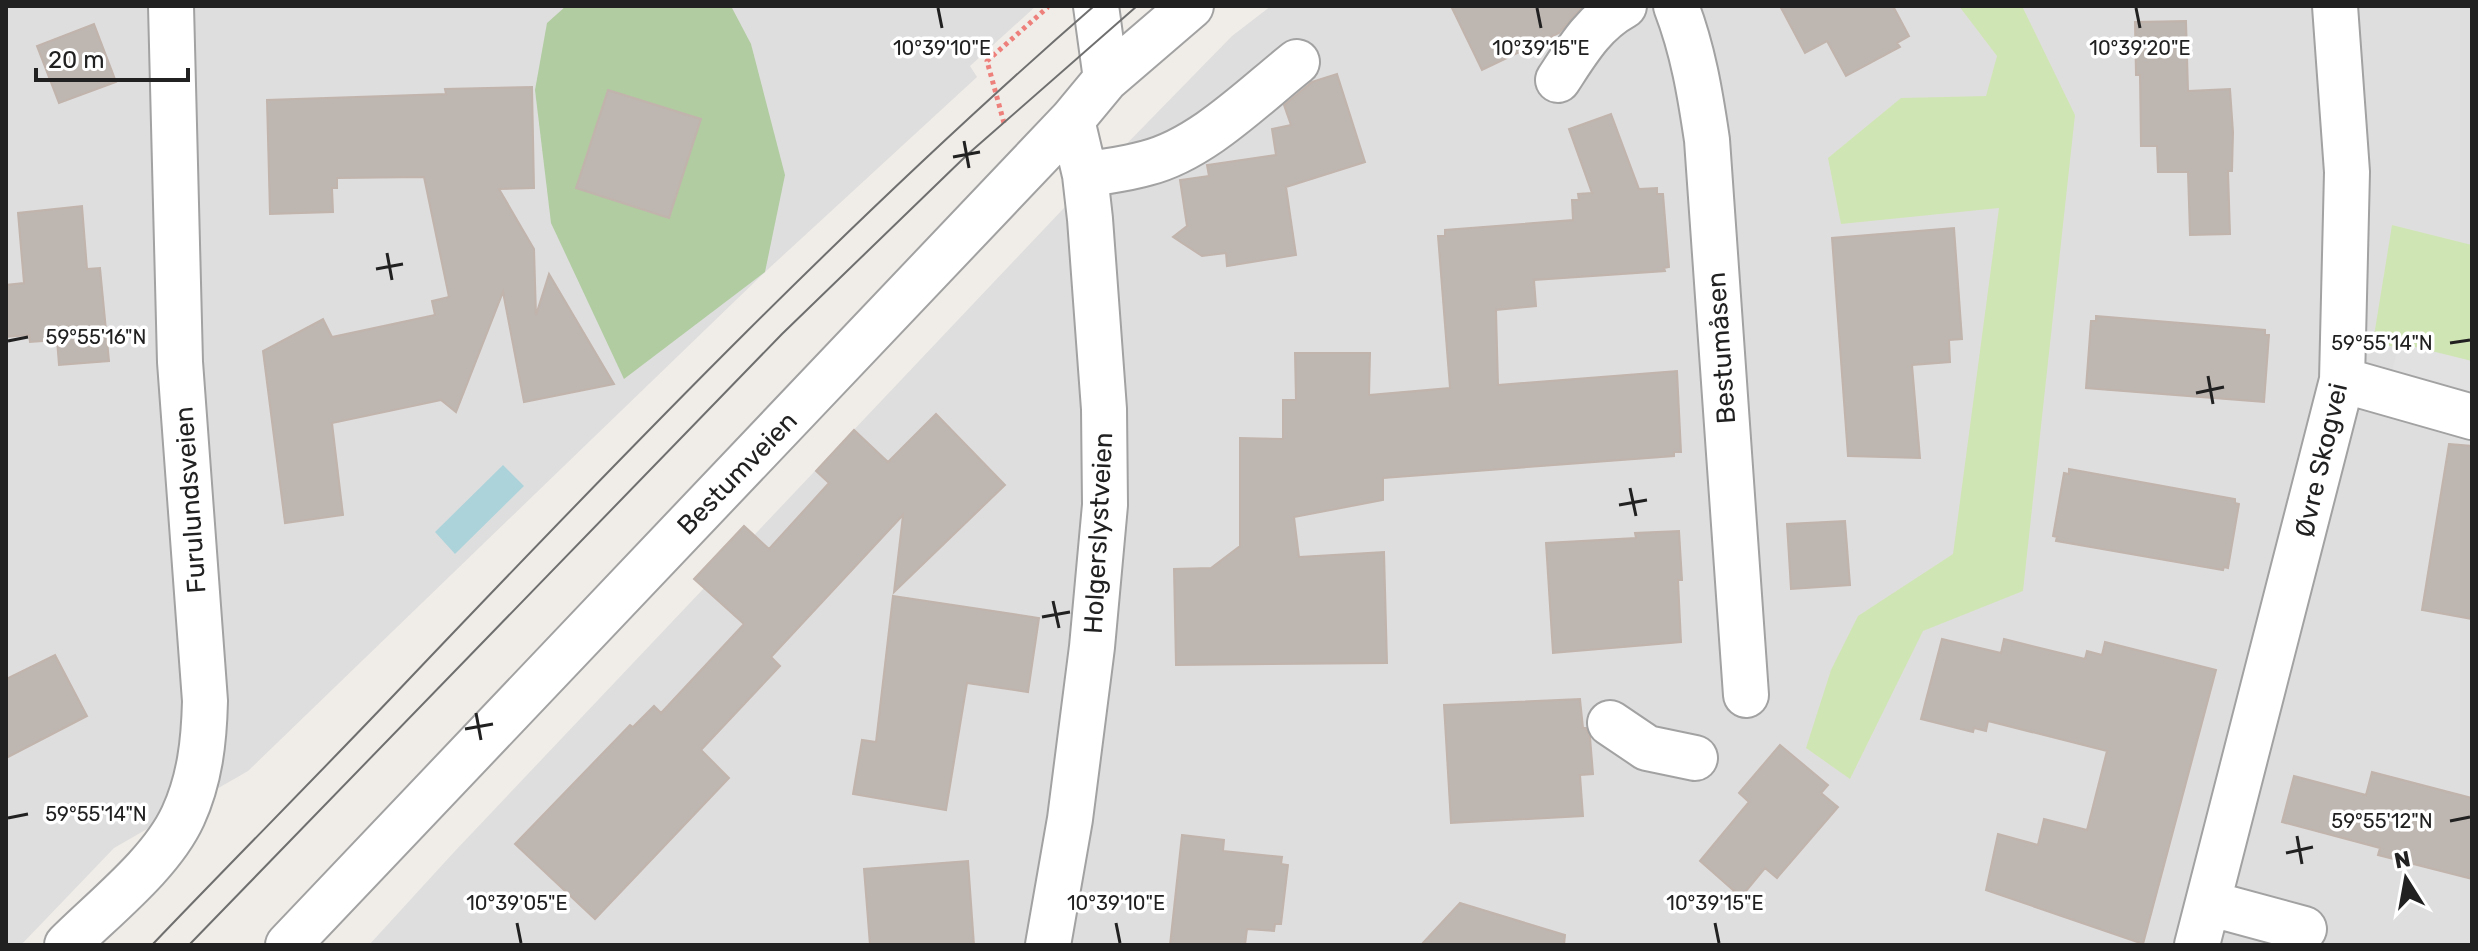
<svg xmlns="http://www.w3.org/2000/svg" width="2478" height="951" viewBox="0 0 2478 951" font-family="Rubik,sans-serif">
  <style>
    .residential { fill: #dfdede }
    .grass { fill: #d0e5b4 }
    .forest { fill: #b1cca1 }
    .parking { fill: #e1e1e1 }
    .water { fill: #add3da }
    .building { fill: #beb6b1; stroke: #c1b4ac; stroke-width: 2 }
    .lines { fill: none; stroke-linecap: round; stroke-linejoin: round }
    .minor-casing { stroke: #a2a2a2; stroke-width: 48 }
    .path { stroke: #ee807c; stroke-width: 5; stroke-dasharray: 4 4; stroke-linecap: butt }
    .minor { stroke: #fff; stroke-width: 44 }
    .tram { stroke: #6f6f6f; stroke-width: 2 }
    .ticks { fill: none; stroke: #212121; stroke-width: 3 }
    .labels { text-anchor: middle; stroke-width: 7; stroke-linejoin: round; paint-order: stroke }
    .street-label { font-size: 26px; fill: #212121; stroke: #fff }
    .ticks-label { font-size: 20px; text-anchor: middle; fill: #212121; stroke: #fff; stroke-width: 7; stroke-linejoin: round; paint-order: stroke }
  </style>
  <rect width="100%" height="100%" fill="#f0ede8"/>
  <path class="residential" d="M 6,6 L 1036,6 L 970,66 L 977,77 L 765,272 L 248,771 L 114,848 L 21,945 L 6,945 Z
    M 1271,6 L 2472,6 L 2472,945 L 369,945 L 455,851 L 1063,209 L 1232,36 Z"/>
  <path class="grass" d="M 1959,6 L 2022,6 L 2075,115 L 2023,591 L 1923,631 L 1850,779 L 1806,748 L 1831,670 L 1858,616 L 1953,554 L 1999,208 L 1841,224 L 1828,158 L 1901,98 L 1986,96 L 1997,56 Z
    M 2392,225 L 2472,245 L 2472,365 L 2373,342 Z"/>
  <path class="forest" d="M 566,6 L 731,6 L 751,44 L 785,175 L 765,272 L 624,379 L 551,223 L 535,90 L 547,23 Z"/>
  <path class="parking" d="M 2399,343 L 2472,361 L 2472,422 L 2385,400 Z"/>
  <path class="water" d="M 503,465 L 524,486 L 455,554 L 435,532 Z"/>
  <path class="building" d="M 1451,6 L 1583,6 L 1559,33 L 1482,70 Z
    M 1780,6 L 1893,6 L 1909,36 L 1897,43 L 1900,47 L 1846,76 L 1827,41 L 1805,53 Z
    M 2186,21 L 2188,91 L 2230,89 L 2233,132 L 2232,171 L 2228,171 L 2230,234 L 2190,235 L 2188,172 L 2158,172 L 2157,146 L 2141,146 L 2140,75 L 2136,75 L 2135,22 Z
    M 94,24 L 116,82 L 59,103 L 37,46 Z
    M 1337,74 L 1365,162 L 1286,187 L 1296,255 L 1227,266 L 1226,253 L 1202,256 L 1173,237 L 1187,226 L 1180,180 L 1209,176 L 1207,165 L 1276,155 L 1272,129 L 1291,125 L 1284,105 L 1312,82 Z
    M 532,87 L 534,188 L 499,189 L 534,249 L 536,315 L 549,274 L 614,384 L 524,402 L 503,292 L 456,412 L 441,400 L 332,423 L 343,515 L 285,523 L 263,351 L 323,319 L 332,337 L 435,315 L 432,301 L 449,297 L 424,177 L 337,178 L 337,188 L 332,188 L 333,212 L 270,214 L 267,100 L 446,94 L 445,89 Z
    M 608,90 L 701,119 L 669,218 L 576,188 Z
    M 1611,114 L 1639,189 L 1657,188 L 1657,194 L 1663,194 L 1669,267 L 1664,268 L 1665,271 L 1534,280 L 1536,306 L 1496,310 L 1498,385 L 1677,371 L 1681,452 L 1674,452 L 1674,456 L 1383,478 L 1383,500 L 1294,517 L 1299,557 L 1384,552 L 1387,663 L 1176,665 L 1174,569 L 1211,568 L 1240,546 L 1240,438 L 1283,439 L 1283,400 L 1296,400 L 1295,353 L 1370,353 L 1369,395 L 1450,388 L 1438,236 L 1445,236 L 1445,230 L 1573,220 L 1572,200 L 1579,200 L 1578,194 L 1592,193 L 1569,129 Z
    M 82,206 L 87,269 L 100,268 L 109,361 L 59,365 L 57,340 L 30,342 L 29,335 L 6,337 L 6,285 L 24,283 L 18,213 Z
    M 1954,228 L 1962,339 L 1949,340 L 1950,362 L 1912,365 L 1920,458 L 1848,456 L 1832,238 Z
    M 2096,316 L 2265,330 L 2265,335 L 2269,335 L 2264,402 L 2086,388 L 2091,321 L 2096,321 Z
    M 936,414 L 1005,485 L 894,592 L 903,515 L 771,657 L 780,666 L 701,750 L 729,778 L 595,919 L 515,844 L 630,725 L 633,727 L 654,706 L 661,713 L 744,624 L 694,579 L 744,526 L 769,549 L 829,483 L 816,471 L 854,430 L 888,462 Z
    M 2449,444 L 2472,446 L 2472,619 L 2422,610 Z
    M 2069,469 L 2235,499 L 2235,503 L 2239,504 L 2228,568 L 2224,567 L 2223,570 L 2056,541 L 2057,537 L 2053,536 L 2064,473 L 2069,474 Z
    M 1845,521 L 1850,585 L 1791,589 L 1787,524 Z
    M 1679,531 L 1682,580 L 1678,580 L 1681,642 L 1553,653 L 1546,543 L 1636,538 L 1635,533 Z
    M 893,596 L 1039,618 L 1028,692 L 967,683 L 946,810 L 853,794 L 862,740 L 876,742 Z
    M 1942,639 L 2001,653 L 2004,639 L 2085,659 L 2087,651 L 2102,655 L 2105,642 L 2216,670 L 2143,944 L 1986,890 L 1998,834 L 2038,845 L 2044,819 L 2087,830 L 2107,751 L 1988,721 L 1986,731 L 1974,728 L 1973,732 L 1921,719 Z
    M 55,655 L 87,716 L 6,758 L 6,679 Z
    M 1580,699 L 1583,728 L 1586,728 L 1590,737 L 1593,774 L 1580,775 L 1583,816 L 1451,823 L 1444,705 Z
    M 1780,745 L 1828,785 L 1821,793 L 1838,807 L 1777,878 L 1765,868 L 1741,897 L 1700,861 L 1749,802 L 1739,793 Z
    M 2372,772 L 2472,798 L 2472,879 L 2378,855 L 2380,848 L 2282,822 L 2294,776 L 2366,795 Z
    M 1182,835 L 1224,840 L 1223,851 L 1282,857 L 1281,864 L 1288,865 L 1281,924 L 1275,924 L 1274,931 L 1247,929 L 1245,945 L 1170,945 Z
    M 968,861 L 974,945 L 870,945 L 864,869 Z
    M 1460,903 L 1565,935 L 1564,945 L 1421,945 Z"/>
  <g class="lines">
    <g class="minor-casing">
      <path id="minor" d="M 1096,6 L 1106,79
        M 1676,6 C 1693,50 1700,93 1707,140 L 1746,695
        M 1558,80 C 1577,51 1593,23 1624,6
        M 1085,175 C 1106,171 1127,169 1147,163 C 1202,149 1253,97 1297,62
        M 2342,380 L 2472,417
        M 1610,723 L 1647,748 L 1695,758
        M 2208,903 L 2304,929
        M 67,945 C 104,908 161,864 183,816 C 200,779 204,741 205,701 L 180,362 L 171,6
        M 288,945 L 1072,120 L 1106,79 L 1191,6
        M 1048,945 L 1070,819 L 1092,647 L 1105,505 L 1104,409 L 1090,219 L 1085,175 L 1072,120
        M 2197,945 L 2342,380 L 2347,172 L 2335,6"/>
    </g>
    <path class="path" d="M 1004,123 L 987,61 L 1048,7"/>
    <use href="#minor" class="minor"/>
    <path class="tram" d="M 152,945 C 238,855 326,767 412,676 C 632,445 854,215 1094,6
      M 189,945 L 782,334 L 968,154 L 1137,6"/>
  </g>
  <path class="ticks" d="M 938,8 L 942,28M 1537,8 L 1541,28M 2136,8 L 2140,28M 964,141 L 969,168M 953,157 L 980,152M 387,253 L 392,280M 376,269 L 403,264M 8,341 L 28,337M 2450,343 L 2470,340M 2208,376 L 2213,404M 2196,393 L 2224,387M 1630,488 L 1636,516M 1619,505 L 1647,500M 1053,601 L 1059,628M 1042,617 L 1070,612M 476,713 L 481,740M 465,729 L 493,724M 8,818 L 28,814M 2450,821 L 2470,817M 2297,836 L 2302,864M 2286,853 L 2313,847M 517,923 L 521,943M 1116,923 L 1120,943M 1715,923 L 1719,943"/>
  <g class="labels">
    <g class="street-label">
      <text transform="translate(1721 348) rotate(-94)" y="9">Bestumåsen</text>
      <text transform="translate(2321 460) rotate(-77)" y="9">Øvre Skogvei</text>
      <text transform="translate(737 473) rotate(-46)" y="9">Bestumveien</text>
      <text transform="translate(190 500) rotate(-94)" y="9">Furulundsveien</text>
      <text transform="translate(1098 533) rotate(-87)" y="9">Holgerslystveien</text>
    </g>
  </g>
  <g class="ticks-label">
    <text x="942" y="55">10°39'10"E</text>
    <text x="1541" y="55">10°39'15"E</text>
    <text x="2140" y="55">10°39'20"E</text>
    <text x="96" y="344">59°55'16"N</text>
    <text x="2382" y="350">59°55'14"N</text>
    <text x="96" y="821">59°55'14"N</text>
    <text x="2382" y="828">59°55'12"N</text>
    <text x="517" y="910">10°39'05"E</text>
    <text x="1116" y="910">10°39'10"E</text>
    <text x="1715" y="910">10°39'15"E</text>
  </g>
  <rect width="2478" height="951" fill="none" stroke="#212121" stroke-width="16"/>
  <g transform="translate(2406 879) rotate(349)" stroke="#ffffff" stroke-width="6" paint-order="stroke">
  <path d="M0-6L14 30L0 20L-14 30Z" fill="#212121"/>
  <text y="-12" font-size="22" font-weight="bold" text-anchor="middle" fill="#212121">N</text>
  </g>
  <path d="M36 68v12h152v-12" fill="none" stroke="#212121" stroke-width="4"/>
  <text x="48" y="68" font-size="24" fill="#212121" stroke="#ffffff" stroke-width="6" paint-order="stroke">20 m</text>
</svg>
